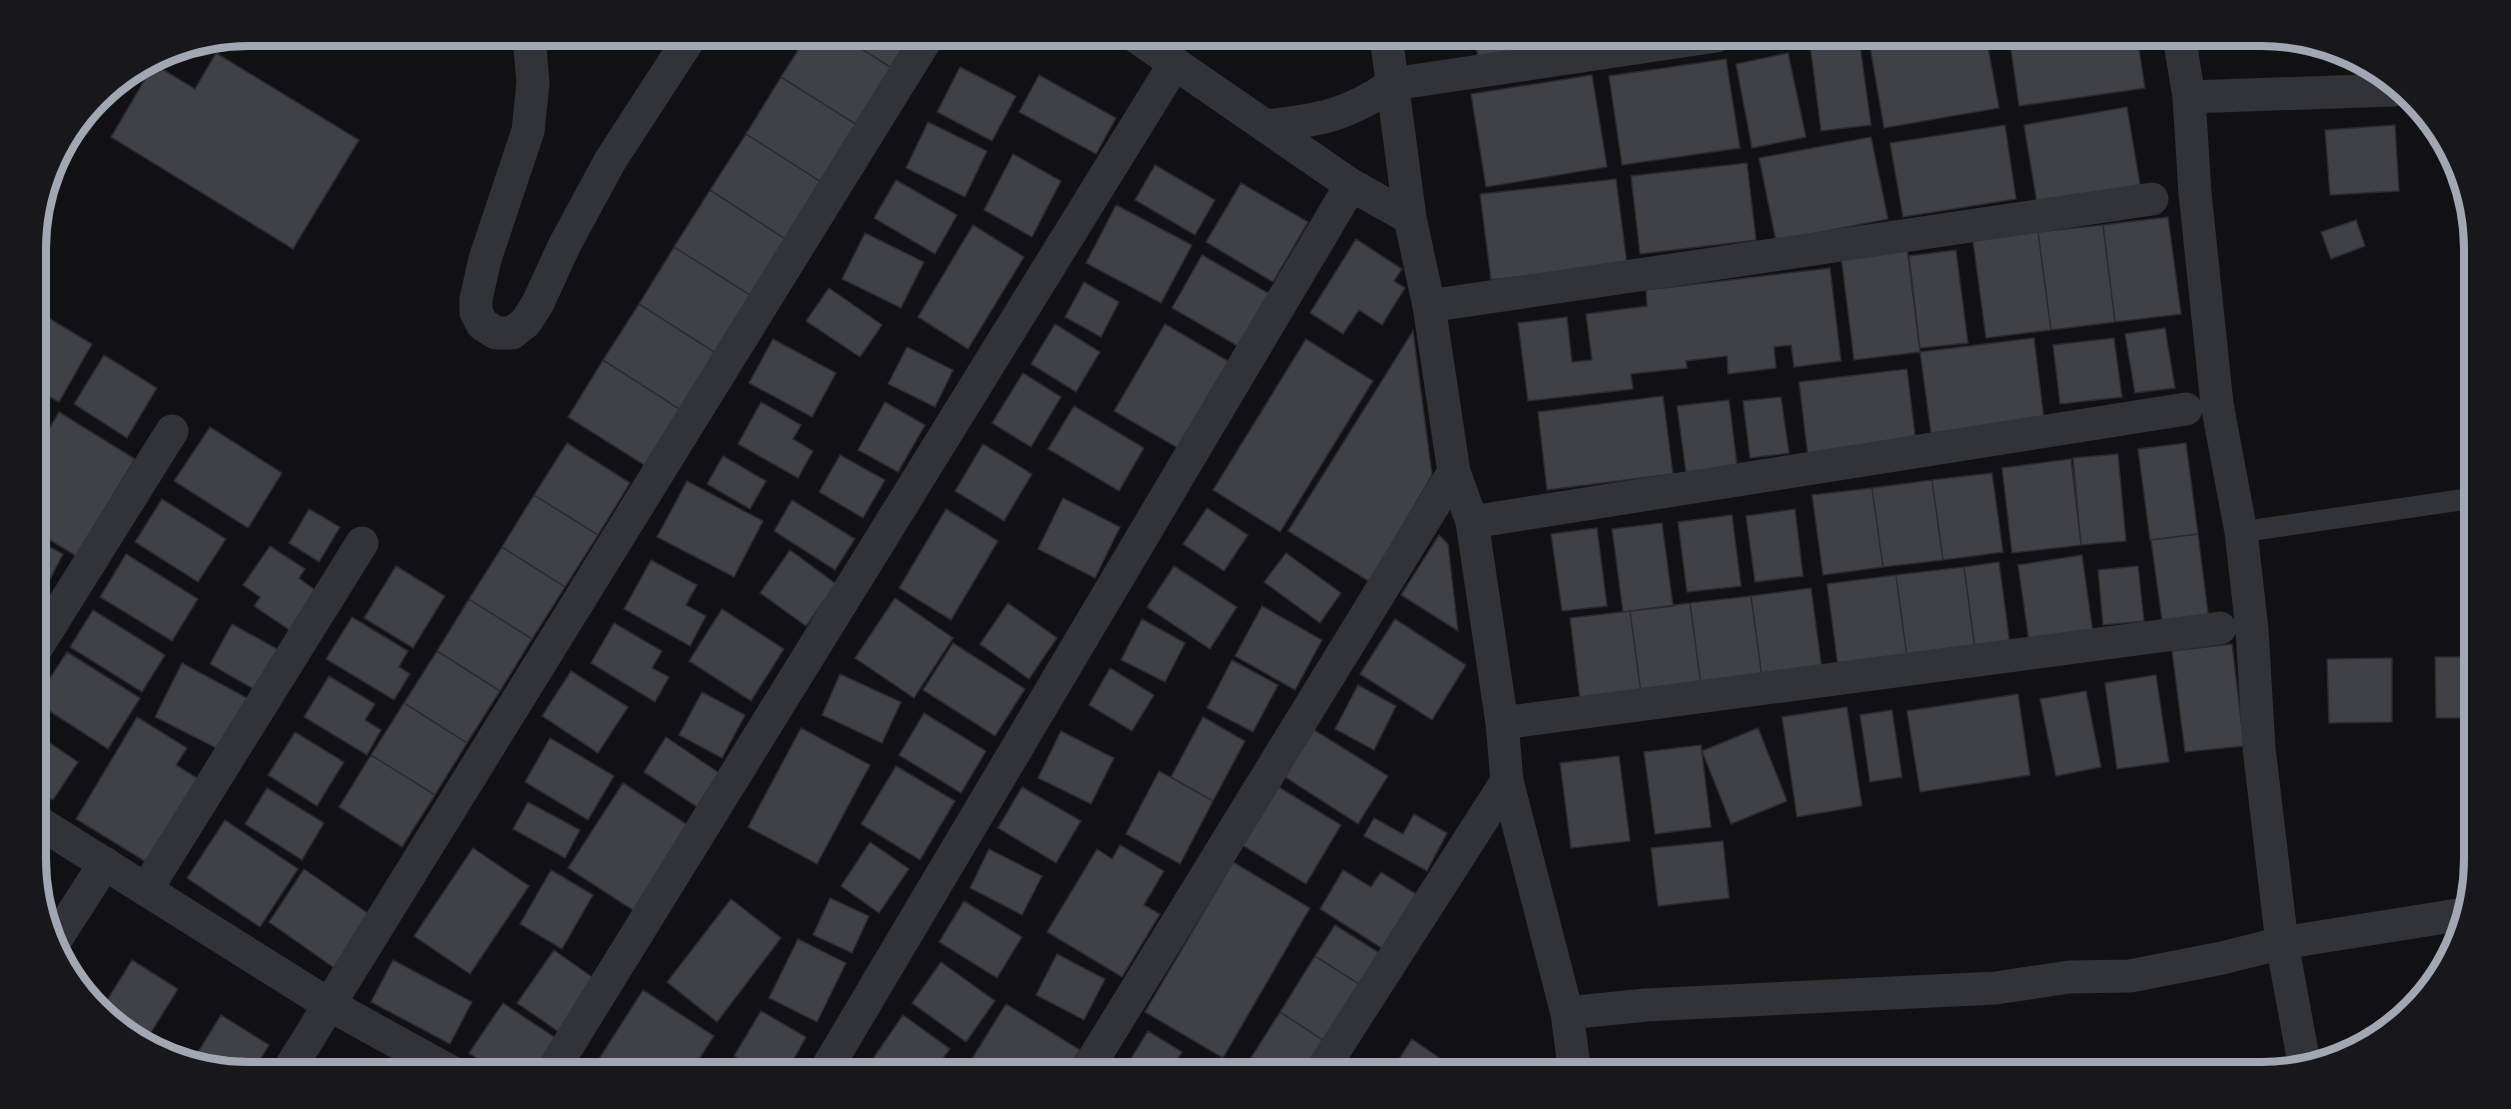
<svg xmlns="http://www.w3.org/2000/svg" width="2511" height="1109" viewBox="0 0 2511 1109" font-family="Rubik,sans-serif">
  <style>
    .building { fill: #404146; stroke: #2b2b2f; stroke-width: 1.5 }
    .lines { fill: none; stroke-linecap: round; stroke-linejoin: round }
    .service { stroke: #323338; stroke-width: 21 }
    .minor { stroke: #323338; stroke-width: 33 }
    .rim { fill: none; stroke: #a2a8b3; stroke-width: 8 }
  </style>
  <rect width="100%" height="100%" fill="#111113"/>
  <path class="building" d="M 807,36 L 841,36 L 900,73 L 865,130 L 781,77 Z
    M 841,36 L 924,36 L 900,73 Z
    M 1474,36 L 1594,36 L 1595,43 L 1479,62 Z
    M 1896,36 L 1986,36 L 1999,108 L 1884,128 L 1869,41 Z
    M 2009,36 L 2137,36 L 2145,88 L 2019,106 Z
    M 1859,38 L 1871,125 L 1821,131 L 1810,44 Z
    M 216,53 L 359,140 L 293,249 L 111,137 L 154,64 L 195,89 Z
    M 1788,53 L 1806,137 L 1752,148 L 1736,64 Z
    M 1726,59 L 1740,148 L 1622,165 L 1609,76 Z
    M 960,67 L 1016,96 L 992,141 L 937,112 Z
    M 1039,75 L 1116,118 L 1096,154 L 1019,112 Z
    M 1592,75 L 1607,167 L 1486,187 L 1471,94 Z
    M 781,77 L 865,130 L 829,187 L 746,134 Z
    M 118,84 L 87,134 L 78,129 L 109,89 Z
    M 2127,107 L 2140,185 L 2037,203 L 2024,125 Z
    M 928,122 L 987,151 L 965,197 L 906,168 Z
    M 2005,125 L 2016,199 L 1903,217 L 1890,143 Z
    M 2395,125 L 2399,191 L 2330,195 L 2325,130 Z
    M 746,134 L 829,187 L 793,244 L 710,190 Z
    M 1871,137 L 1888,219 L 1776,241 L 1759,158 Z
    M 1013,154 L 1061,181 L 1032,237 L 984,210 Z
    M 1747,163 L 1756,240 L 1640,254 L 1631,176 Z
    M 1155,165 L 1215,200 L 1195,235 L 1135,200 Z
    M 1616,179 L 1627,264 L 1491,280 L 1480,194 Z
    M 896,180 L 957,215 L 935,254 L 874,218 Z
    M 1241,183 L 1308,222 L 1273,282 L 1206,242 Z
    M 710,190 L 793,244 L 758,300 L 674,247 Z
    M 1116,205 L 1192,245 L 1161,303 L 1086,263 Z
    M 2168,217 L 2181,314 L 2115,322 L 2103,225 Z
    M 2356,220 L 2365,246 L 2331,259 L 2321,232 Z
    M 973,225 L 1024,257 L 968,349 L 918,317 Z
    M 2103,225 L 2115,322 L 2051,330 L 2038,232 Z
    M 2038,232 L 2051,330 L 1986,338 L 1973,241 Z
    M 865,233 L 924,262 L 901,308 L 842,279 Z
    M 1356,239 L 1402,269 L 1394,281 L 1405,288 L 1382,325 L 1359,310 L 1343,334 L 1310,313 Z
    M 674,247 L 758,300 L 722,357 L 639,304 Z
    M 1907,248 L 1920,352 L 1854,360 L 1841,256 Z
    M 1956,250 L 1968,343 L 1920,348 L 1909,256 Z
    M 1202,255 L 1273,296 L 1243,349 L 1172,308 Z
    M 1830,268 L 1841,361 L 1794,367 L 1791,345 L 1774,347 L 1776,368 L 1728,374 L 1727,356 L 1686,361 L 1687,368 L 1631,374 L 1633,389 L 1528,401 L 1518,323 L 1567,317 L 1572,362 L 1592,360 L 1586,314 L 1647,306 L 1646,290 Z
    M 1084,282 L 1119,302 L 1101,337 L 1065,317 Z
    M 829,288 L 882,325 L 860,357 L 806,321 Z
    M 639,304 L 722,357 L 687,414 L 603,360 Z
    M 37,311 L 92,344 L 59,402 L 37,390 Z
    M 1055,324 L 1100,352 L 1076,392 L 1031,364 Z
    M 1165,324 L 1233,364 L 1183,451 L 1114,411 Z
    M 2165,328 L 2175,388 L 2135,393 L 2125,334 Z
    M 1413,331 L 1432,475 L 1370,582 L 1288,531 Z
    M 2034,338 L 2044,419 L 1931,433 L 1920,352 Z
    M 2114,338 L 2122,397 L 2060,404 L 2053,345 Z
    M 773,339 L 836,373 L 812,417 L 749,383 Z
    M 1306,339 L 1373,381 L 1280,532 L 1213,490 Z
    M 907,347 L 953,370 L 935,407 L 888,384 Z
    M 104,355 L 157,388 L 127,438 L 74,404 Z
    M 603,360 L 687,414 L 652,470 L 568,417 Z
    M 1907,369 L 1917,451 L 1809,465 L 1799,382 Z
    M 1023,373 L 1061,397 L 1031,447 L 992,423 Z
    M 1663,396 L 1673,474 L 1547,490 L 1538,412 Z
    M 1781,397 L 1789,453 L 1750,458 L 1743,401 Z
    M 1729,400 L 1738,473 L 1687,480 L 1677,406 Z
    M 761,402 L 801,425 L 793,439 L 813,451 L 798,478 L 738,444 Z
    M 885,402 L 925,425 L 898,472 L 858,450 Z
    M 1074,406 L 1144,448 L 1119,491 L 1048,449 Z
    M 59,412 L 135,459 L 76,556 L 37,532 L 37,449 Z
    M 37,413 L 46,418 L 37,435 Z
    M 210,427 L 282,473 L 248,528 L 174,481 Z
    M 567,443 L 630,483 L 598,535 L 534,495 Z
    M 2186,443 L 2198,534 L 2150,540 L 2138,449 Z
    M 983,444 L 1032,474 L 1004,521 L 955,491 Z
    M 2118,454 L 2126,541 L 2081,545 L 2073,458 Z
    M 840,455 L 885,480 L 863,518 L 819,492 Z
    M 723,456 L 766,481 L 750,509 L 707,484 Z
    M 2071,459 L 2081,545 L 2012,553 L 2002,468 Z
    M 1992,473 L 2003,552 L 1943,560 L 1932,480 Z
    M 1932,480 L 1943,560 L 1883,567 L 1872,488 Z
    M 687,481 L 763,521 L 734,577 L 657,537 Z
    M 1872,488 L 1883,567 L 1823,575 L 1812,495 Z
    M 534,495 L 598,535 L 565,587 L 502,547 Z
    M 1063,498 L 1120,527 L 1095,578 L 1038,549 Z
    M 162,499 L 226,539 L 198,582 L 135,542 Z
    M 792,500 L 855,539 L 835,570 L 774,531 Z
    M 1207,508 L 1248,535 L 1224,571 L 1183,544 Z
    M 309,509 L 340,527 L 319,562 L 289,543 Z
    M 946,509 L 998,541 L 951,620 L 899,588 Z
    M 1795,509 L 1803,576 L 1755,582 L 1746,516 Z
    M 1732,515 L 1741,586 L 1687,592 L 1678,522 Z
    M 1662,523 L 1673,606 L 1623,612 L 1612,529 Z
    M 1597,528 L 1607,606 L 1562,611 L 1551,534 Z
    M 2198,534 L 2209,621 L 2163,627 L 2151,540 Z
    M 1439,535 L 1448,544 L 1458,631 L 1401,595 Z
    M 37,540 L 63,554 L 37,604 Z
    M 270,546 L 305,569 L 299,578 L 320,594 L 294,633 L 254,606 L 260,597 L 243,585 Z
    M 502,547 L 565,587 L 532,639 L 469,599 Z
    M 790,550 L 836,584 L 806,626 L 760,593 Z
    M 1286,553 L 1341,593 L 1320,623 L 1264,582 Z
    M 126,554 L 198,599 L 172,641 L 100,597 Z
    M 2082,555 L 2093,633 L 2029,641 L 2018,565 Z
    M 651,560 L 697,585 L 686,605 L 706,616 L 690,646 L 624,609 Z
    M 1999,562 L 2010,645 L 1975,649 L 1964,567 Z
    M 396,566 L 445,596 L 413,648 L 364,618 Z
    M 1174,566 L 1237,607 L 1210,649 L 1147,607 Z
    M 2138,566 L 2144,621 L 2103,625 L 2098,570 Z
    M 1964,567 L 1976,657 L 1908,665 L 1896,575 Z
    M 1896,575 L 1908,665 L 1839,674 L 1827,584 Z
    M 1811,588 L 1823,677 L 1763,685 L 1751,596 Z
    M 1751,596 L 1763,685 L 1702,693 L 1690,603 Z
    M 895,598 L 953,638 L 914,698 L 855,658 Z
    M 469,599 L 532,639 L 500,691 L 437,651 Z
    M 1008,603 L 1057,638 L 1029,679 L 980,644 Z
    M 1690,603 L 1702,693 L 1642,700 L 1630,611 Z
    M 1262,606 L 1322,640 L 1295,690 L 1235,656 Z
    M 722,609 L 784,649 L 751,701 L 689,661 Z
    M 93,610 L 165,655 L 142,692 L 70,647 Z
    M 1630,611 L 1642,700 L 1581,708 L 1570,618 Z
    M 352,617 L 408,651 L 399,667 L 410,674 L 394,700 L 326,659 Z
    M 1142,619 L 1185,643 L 1165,682 L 1121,660 Z
    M 1395,619 L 1466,665 L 1432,720 L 1360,674 Z
    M 614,623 L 662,651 L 652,668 L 669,677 L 655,702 L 591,663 Z
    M 232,624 L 279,650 L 257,691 L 210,664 Z
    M 953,643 L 1025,689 L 995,736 L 923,690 Z
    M 2232,644 L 2244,746 L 2185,752 L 2172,651 Z
    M 437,651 L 500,691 L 467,743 L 404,703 Z
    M 67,652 L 140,698 L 108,749 L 37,703 L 37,698 Z
    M 2435,657 L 2466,657 L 2467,718 L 2436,718 Z
    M 2392,658 L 2392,722 L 2329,723 L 2327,659 Z
    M 1232,660 L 1278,685 L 1253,732 L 1207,708 Z
    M 182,663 L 247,698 L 220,750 L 155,717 Z
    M 1110,668 L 1154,695 L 1132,731 L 1089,705 Z
    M 571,671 L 628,707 L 598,753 L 542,716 Z
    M 840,674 L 901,702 L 882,743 L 822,715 Z
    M 2156,675 L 2169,762 L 2117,769 L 2105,683 Z
    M 329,676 L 375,704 L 365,720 L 381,730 L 367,755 L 304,717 Z
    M 1358,685 L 1396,706 L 1374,750 L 1335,729 Z
    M 2086,691 L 2101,767 L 2056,776 L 2040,699 Z
    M 702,692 L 745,715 L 722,758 L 679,735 Z
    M 2018,694 L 2030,775 L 1920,792 L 1907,711 Z
    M 404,703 L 467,743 L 435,795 L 371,755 Z
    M 1847,707 L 1862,806 L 1797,817 L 1782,717 Z
    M 1892,710 L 1902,777 L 1870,782 L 1860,715 Z
    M 924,713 L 986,751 L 961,793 L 899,755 Z
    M 137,717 L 187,748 L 176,765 L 202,781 L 151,865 L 76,819 Z
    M 1203,717 L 1245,741 L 1213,801 L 1171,777 Z
    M 801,728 L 870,765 L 817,864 L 748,827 Z
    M 1311,728 L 1388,776 L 1358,824 L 1282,775 Z
    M 1758,728 L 1787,801 L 1731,824 L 1702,751 Z
    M 1061,731 L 1114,758 L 1091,804 L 1038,778 Z
    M 295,732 L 344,762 L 317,806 L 268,775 Z
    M 38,735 L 78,762 L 53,800 L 38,790 Z
    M 666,737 L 719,773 L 697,807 L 644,772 Z
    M 550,738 L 614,776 L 588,820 L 525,782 Z
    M 1701,745 L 1711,827 L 1655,834 L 1644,752 Z
    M 371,755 L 435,795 L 402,847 L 339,807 Z
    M 1619,756 L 1630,841 L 1571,848 L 1560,763 Z
    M 896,766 L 955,801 L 920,860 L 861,824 Z
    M 1159,771 L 1213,801 L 1180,864 L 1126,834 Z
    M 623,783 L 697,831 L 642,916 L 568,868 Z
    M 1277,786 L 1341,825 L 1306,884 L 1242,845 Z
    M 1022,787 L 1081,821 L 1056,863 L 998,828 Z
    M 267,788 L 324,823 L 302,860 L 245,824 Z
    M 528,802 L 580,830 L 565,858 L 513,829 Z
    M 1414,814 L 1447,833 L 1427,871 L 1364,836 L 1374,818 L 1403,834 Z
    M 225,820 L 298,869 L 260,927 L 187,878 Z
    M 1723,841 L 1729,898 L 1658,906 L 1651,848 Z
    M 870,842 L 909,869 L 879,913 L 841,886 Z
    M 1120,845 L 1164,871 L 1144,905 L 1160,914 L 1122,977 L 1047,932 L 1097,849 L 1112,859 Z
    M 473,848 L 529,886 L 470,974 L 414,936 Z
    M 989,849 L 1042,876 L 1022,915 L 970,888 Z
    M 1233,862 L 1310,908 L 1223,1058 L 1145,1012 Z
    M 304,869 L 376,919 L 340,972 L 269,922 Z
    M 551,870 L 593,895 L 562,949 L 520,924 Z
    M 1343,870 L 1371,887 L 1381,872 L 1416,894 L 1391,954 L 1320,909 Z
    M 830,898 L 869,916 L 852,953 L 813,935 Z
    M 731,899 L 781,938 L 717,1022 L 667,982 Z
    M 964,901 L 1022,937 L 997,978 L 939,942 Z
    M 1335,925 L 1381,954 L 1362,986 L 1315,956 Z
    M 798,939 L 846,963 L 817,1022 L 769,998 Z
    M 554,950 L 596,980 L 559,1032 L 517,1003 Z
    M 1057,954 L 1105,979 L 1084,1020 L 1036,995 Z
    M 1315,956 L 1362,986 L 1326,1042 L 1280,1012 Z
    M 132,960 L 178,989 L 150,1034 L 104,1005 Z
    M 393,960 L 472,1002 L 450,1044 L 371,1002 Z
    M 941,962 L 995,1001 L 966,1042 L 912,1003 Z
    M 643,990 L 714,1036 L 690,1073 L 590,1073 Z
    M 503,1003 L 560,1041 L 539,1073 L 499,1073 L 469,1053 Z
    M 1006,1004 L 1080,1050 L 1065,1073 L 963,1073 Z
    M 104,1005 L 150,1034 L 146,1040 L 103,1007 Z
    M 761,1011 L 806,1037 L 786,1073 L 762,1073 L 734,1056 Z
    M 1280,1012 L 1326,1042 L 1307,1073 L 1261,1073 L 1247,1064 Z
    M 221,1015 L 269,1045 L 252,1073 L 198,1063 L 193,1060 Z
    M 903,1015 L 950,1049 L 932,1073 L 884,1073 L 870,1063 Z
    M 1148,1031 L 1182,1052 L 1169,1073 L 1122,1073 Z
    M 1412,1039 L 1458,1071 L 1456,1073 L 1390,1073 Z
    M 175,1048 L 193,1060 L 198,1063 L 169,1057 Z
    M 1217,1058 L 1240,1073 L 1208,1073 Z
    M 1518,1063 L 1531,1073 L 1512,1073 Z"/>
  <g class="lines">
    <path class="service" d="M 2241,532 L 2474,498"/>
    <path class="minor" d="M 529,36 L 533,83 L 528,131 L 485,259 L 476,299 L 476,312 L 482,324 L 496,333 L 512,333 L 526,322 L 538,303 L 564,246 L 610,161 L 691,36
      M 1135,36 L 1351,185 L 1410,218
      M 1386,36 L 1410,218 L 1429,306 L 1454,472 L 1472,522 L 1502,723 L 1507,781 L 1567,1013 L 1575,1073
      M 2179,36 L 2189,97 L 2195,193 L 2217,404 L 2241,532 L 2252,630 L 2259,748 L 2282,943 L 2304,1063
      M 2189,97 L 2393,90
      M 1267,126 C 1321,120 1348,115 1393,84 L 1716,36
      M 1429,306 L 2152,199
      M 1472,522 L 2186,409
      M 37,647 L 172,431
      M 1502,723 L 2220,628
      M 38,822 L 328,1004 L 453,1073
      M 146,890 L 362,543
      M 58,936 L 105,863
      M 1567,1013 L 1646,1005 L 1996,988 L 2069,977 L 2130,976 L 2222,958 L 2282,943 L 2464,914
      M 287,1073 L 928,36
      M 551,1073 L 1175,63
      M 824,1073 L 1351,185
      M 1085,1073 L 1454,472
      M 1320,1073 L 1507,781"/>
  </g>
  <path d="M0 0H2511V1109H0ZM249 46H2261A203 203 0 0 1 2464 249V859A203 203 0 0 1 2261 1062H249A203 203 0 0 1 46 859V249A203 203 0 0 1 249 46Z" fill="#18181b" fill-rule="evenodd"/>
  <path class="rim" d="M249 46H2261A203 203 0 0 1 2464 249V859A203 203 0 0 1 2261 1062H249A203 203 0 0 1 46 859V249A203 203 0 0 1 249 46Z"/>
</svg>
